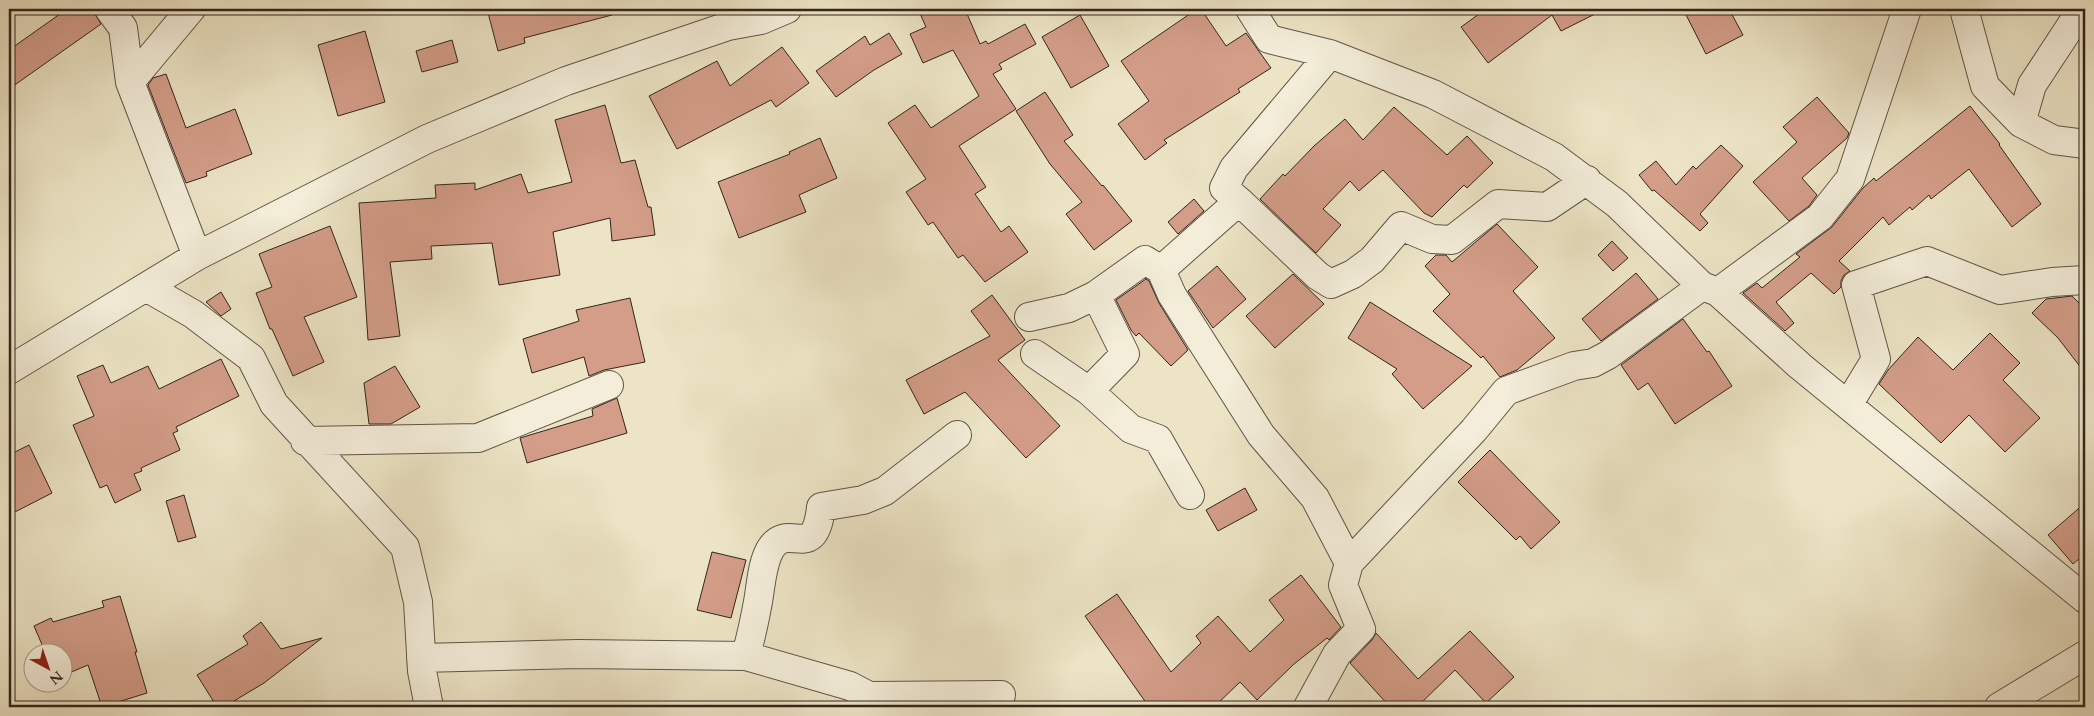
<svg xmlns="http://www.w3.org/2000/svg" width="2094" height="716" viewBox="0 0 2094 716" font-family="Cardo,serif">
  <style>
    .building { fill: #d39d88; stroke: #33251c }
    .lines { fill: none; stroke-linecap: round; stroke-linejoin: round }
    .minor-casing { stroke: #615546; stroke-width: 30 }
    .minor { stroke: #f3edd9; stroke-width: 28 }
  </style>
  <rect width="100%" height="100%" fill="#ece4c5"/>
  <filter id="stains"><feTurbulence type="fractalNoise" baseFrequency=".004" numOctaves="4"/><feColorMatrix values="0 0 0 0 .2 0 0 0 0 .09 0 0 0 0 .02 0 0 0 .5 -.17"/></filter>
  <radialGradient id="worn" r=".72"><stop offset=".6" stop-color="#630" stop-opacity="0"/><stop offset="1" stop-color="#630" stop-opacity=".3"/></radialGradient>
  <path class="building" d="M 67,9 L 92,9 L 101,24 L 9,89 L 9,50 Z
    M 487,9 L 611,9 L 612,15 L 524,38 L 525,43 L 498,51 Z
    M 918,9 L 965,9 L 980,44 L 986,41 L 988,44 L 1025,24 L 1036,44 L 999,64 L 1002,69 L 993,74 L 1016,109 L 959,146 L 986,187 L 975,194 L 1001,232 L 1009,226 L 1028,252 L 985,282 L 963,255 L 958,258 L 933,222 L 928,225 L 906,192 L 926,179 L 888,123 L 915,105 L 931,128 L 979,96 L 953,50 L 923,63 L 910,34 L 926,27 Z
    M 1197,9 L 1201,9 L 1226,46 L 1246,33 L 1271,68 L 1238,89 L 1240,92 L 1164,140 L 1167,143 L 1145,160 L 1118,124 L 1149,101 L 1121,61 Z
    M 1486,9 L 1605,9 L 1561,31 L 1552,15 L 1488,63 L 1461,27 Z
    M 1683,9 L 1729,9 L 1743,35 L 1706,54 Z
    M 1080,15 L 1109,66 L 1071,88 L 1042,37 Z
    M 365,31 L 385,102 L 338,116 L 318,45 Z
    M 889,33 L 902,54 L 874,70 L 836,97 L 816,71 L 865,36 L 870,45 Z
    M 452,40 L 458,62 L 422,72 L 416,51 Z
    M 782,47 L 809,83 L 776,107 L 771,100 L 677,149 L 649,96 L 717,61 L 730,86 Z
    M 166,74 L 186,128 L 235,109 L 252,154 L 206,172 L 207,176 L 186,183 L 148,85 L 153,78 Z
    M 1045,92 L 1073,135 L 1064,141 L 1102,186 L 1103,185 L 1132,221 L 1094,250 L 1066,214 L 1082,202 L 1050,164 L 1016,111 Z
    M 1817,97 L 1849,133 L 1847,138 L 1802,178 L 1817,195 L 1809,206 L 1789,221 L 1753,182 L 1797,142 L 1783,127 Z
    M 605,105 L 621,163 L 635,160 L 648,207 L 651,207 L 655,235 L 612,241 L 610,218 L 553,232 L 560,275 L 499,285 L 492,243 L 431,246 L 432,259 L 390,262 L 400,336 L 368,340 L 359,203 L 436,198 L 435,185 L 475,183 L 475,190 L 521,174 L 528,193 L 572,182 L 555,120 Z
    M 1970,106 L 2000,144 L 1999,145 L 2041,204 L 2012,227 L 1969,169 L 1931,199 L 1929,195 L 1912,210 L 1910,207 L 1889,225 L 1883,217 L 1839,261 L 1850,271 L 1844,275 L 1841,281 L 1841,287 L 1834,294 L 1811,273 L 1776,302 L 1794,323 L 1785,331 L 1743,293 L 1757,283 L 1762,288 L 1800,257 L 1796,254 L 1832,227 L 1863,188 L 1874,178 L 1876,181 Z
    M 1394,107 L 1447,155 L 1467,136 L 1493,163 L 1467,188 L 1464,185 L 1432,217 L 1424,213 L 1383,170 L 1359,191 L 1350,181 L 1323,209 L 1341,225 L 1316,253 L 1260,199 L 1283,174 L 1285,176 L 1314,146 L 1345,119 L 1363,140 Z
    M 820,138 L 837,178 L 799,195 L 806,212 L 739,238 L 718,182 L 790,154 L 789,152 Z
    M 1721,145 L 1743,166 L 1700,214 L 1708,223 L 1700,231 L 1654,190 L 1652,191 L 1639,175 L 1656,161 L 1676,185 L 1693,166 L 1696,169 Z
    M 1194,199 L 1204,211 L 1178,234 L 1168,222 Z
    M 1497,224 L 1538,267 L 1513,291 L 1555,338 L 1517,370 L 1500,377 L 1483,356 L 1481,358 L 1433,311 L 1450,294 L 1425,266 L 1436,255 L 1446,255 L 1452,262 Z
    M 330,226 L 357,297 L 304,317 L 324,362 L 293,376 L 272,329 L 270,329 L 256,293 L 272,287 L 259,254 Z
    M 1612,241 L 1628,258 L 1613,271 L 1598,255 Z
    M 1217,266 L 1246,299 L 1213,328 L 1188,291 Z
    M 1636,273 L 1658,299 L 1601,341 L 1582,319 Z
    M 1293,274 L 1324,304 L 1275,348 L 1246,316 Z
    M 1146,279 L 1149,281 L 1159,303 L 1188,350 L 1171,366 L 1139,333 L 1136,336 L 1131,330 L 1116,300 Z
    M 221,292 L 231,309 L 221,316 L 206,302 Z
    M 992,295 L 1025,340 L 998,360 L 1060,426 L 1026,458 L 965,392 L 924,414 L 906,380 L 990,336 L 971,311 Z
    M 2072,296 L 2085,309 L 2085,373 L 2058,338 L 2032,313 L 2046,299 Z
    M 630,298 L 645,362 L 604,370 L 589,376 L 584,357 L 532,373 L 523,339 L 579,321 L 576,310 Z
    M 1370,302 L 1472,366 L 1423,409 L 1392,374 L 1397,369 L 1348,338 Z
    M 1683,319 L 1707,352 L 1709,351 L 1732,386 L 1675,424 L 1648,383 L 1638,390 L 1621,365 Z
    M 1990,333 L 2020,363 L 2003,380 L 2040,418 L 2005,452 L 1969,415 L 1941,443 L 1879,384 L 1888,370 L 1918,337 L 1953,370 Z
    M 221,359 L 239,396 L 176,427 L 178,431 L 173,433 L 180,450 L 141,468 L 142,471 L 134,474 L 141,490 L 115,503 L 107,485 L 100,488 L 73,425 L 94,416 L 77,376 L 103,365 L 111,383 L 148,366 L 159,389 Z
    M 395,366 L 420,407 L 391,424 L 369,424 L 364,383 Z
    M 617,398 L 627,433 L 527,463 L 520,438 L 593,416 L 592,409 Z
    M 29,445 L 52,493 L 9,515 L 9,455 Z
    M 1490,450 L 1560,522 L 1531,549 L 1520,536 L 1516,540 L 1458,482 Z
    M 1245,488 L 1257,510 L 1218,531 L 1206,510 Z
    M 184,495 L 196,537 L 178,542 L 166,501 Z
    M 2085,503 L 2085,554 L 2073,564 L 2048,535 Z
    M 712,552 L 746,560 L 731,618 L 697,610 Z
    M 1301,575 L 1341,627 L 1329,640 L 1327,638 L 1294,664 L 1257,700 L 1240,682 L 1214,707 L 1149,707 L 1085,616 L 1117,594 L 1171,672 L 1201,643 L 1196,636 L 1218,616 L 1250,652 L 1284,620 L 1269,600 Z
    M 120,596 L 137,652 L 135,652 L 147,693 L 102,707 L 88,665 L 62,676 L 62,654 L 46,654 L 34,626 L 51,618 L 53,622 L 104,607 L 102,601 Z
    M 261,622 L 281,649 L 322,638 L 264,683 L 224,707 L 217,707 L 197,675 L 248,644 L 243,636 Z
    M 1470,631 L 1514,677 L 1486,703 L 1455,670 L 1417,707 L 1390,707 L 1350,663 L 1372,640 L 1376,633 L 1418,679 Z"/>
  <g class="lines">
    <g class="minor-casing">
      <path id="minor" d="M 109,9 L 123,28 L 130,82 L 197,256
        M 1250,9 L 1269,39 L 1330,54 L 1433,94 L 1554,157 L 1617,204 L 1702,286 L 1718,292 L 1800,366 L 2085,599
        M 1964,9 L 1985,86 L 2021,123
        M 2085,13 L 2074,21 L 2032,85 L 2021,123 L 2054,140 L 2085,144
        M 1330,54 L 1234,168 L 1224,188 L 1239,201 L 1161,270 L 1172,295 L 1261,435 L 1315,498 L 1349,563
        M 130,82 L 191,9
        M 1239,201 L 1318,276 L 1331,284 L 1353,274 L 1372,260 L 1401,226 L 1432,239 L 1452,240 L 1498,204 L 1547,207 L 1587,180
        M 146,287 L 193,314 L 251,358 L 274,404 L 405,547 L 418,602 L 422,671 L 429,707
        M 1718,292 L 1820,217 L 1850,179 L 1907,9
        M 1096,295 L 1125,354 L 1089,391 L 1131,429 L 1158,439 L 1190,495
        M 1029,317 L 1069,308 L 1096,295 L 1145,260 L 1161,270
        M 1035,354 L 1089,391
        M 9,370 L 197,256 L 427,139 L 566,81 L 728,26 L 761,20 L 787,9
        M 1848,405 L 1876,359 L 1856,285 L 1927,261 L 2000,290 L 2052,282 L 2085,280
        M 305,441 L 478,438 L 609,385
        M 746,656 C 750,640 754,624 757,607 C 761,589 761,564 771,548 C 789,521 815,564 821,507 L 863,500 L 885,491 L 957,435
        M 421,658 L 578,654 L 746,656 L 850,686 L 869,696 L 1001,695
        M 1308,707 L 1337,654 L 1361,629 L 1343,585 L 1349,563 L 1474,430 L 1506,391 L 1574,366 L 1593,363 L 1608,355 L 1702,286
        M 1999,707 L 2085,655"/>
    </g>
    <use href="#minor" class="minor"/>
  </g>
  <rect width="2094" height="716" fill="none" stroke="#ece4c5" stroke-width="30"/>
  <rect x="10" y="10" width="2074" height="696" fill="none" stroke="#33251c" stroke-width="2.5"/>
  <rect x="15" y="15" width="2064" height="686" fill="none" stroke="#33251c"/>
  <g transform="translate(48 668) rotate(140)"><circle r="24" fill="#f3edd9" stroke="#a69d8d"/>
  <path d="M0-4L9 19L0 12L-9 19Z" fill="#8f2418"/>
  <text y="-8" font-size="14" font-weight="bold" text-anchor="middle" fill="#33251c">N</text>
  </g>
  <rect width="100%" height="100%" filter="url(#stains)"/>
  <rect width="100%" height="100%" fill="url(#worn)"/>
</svg>
